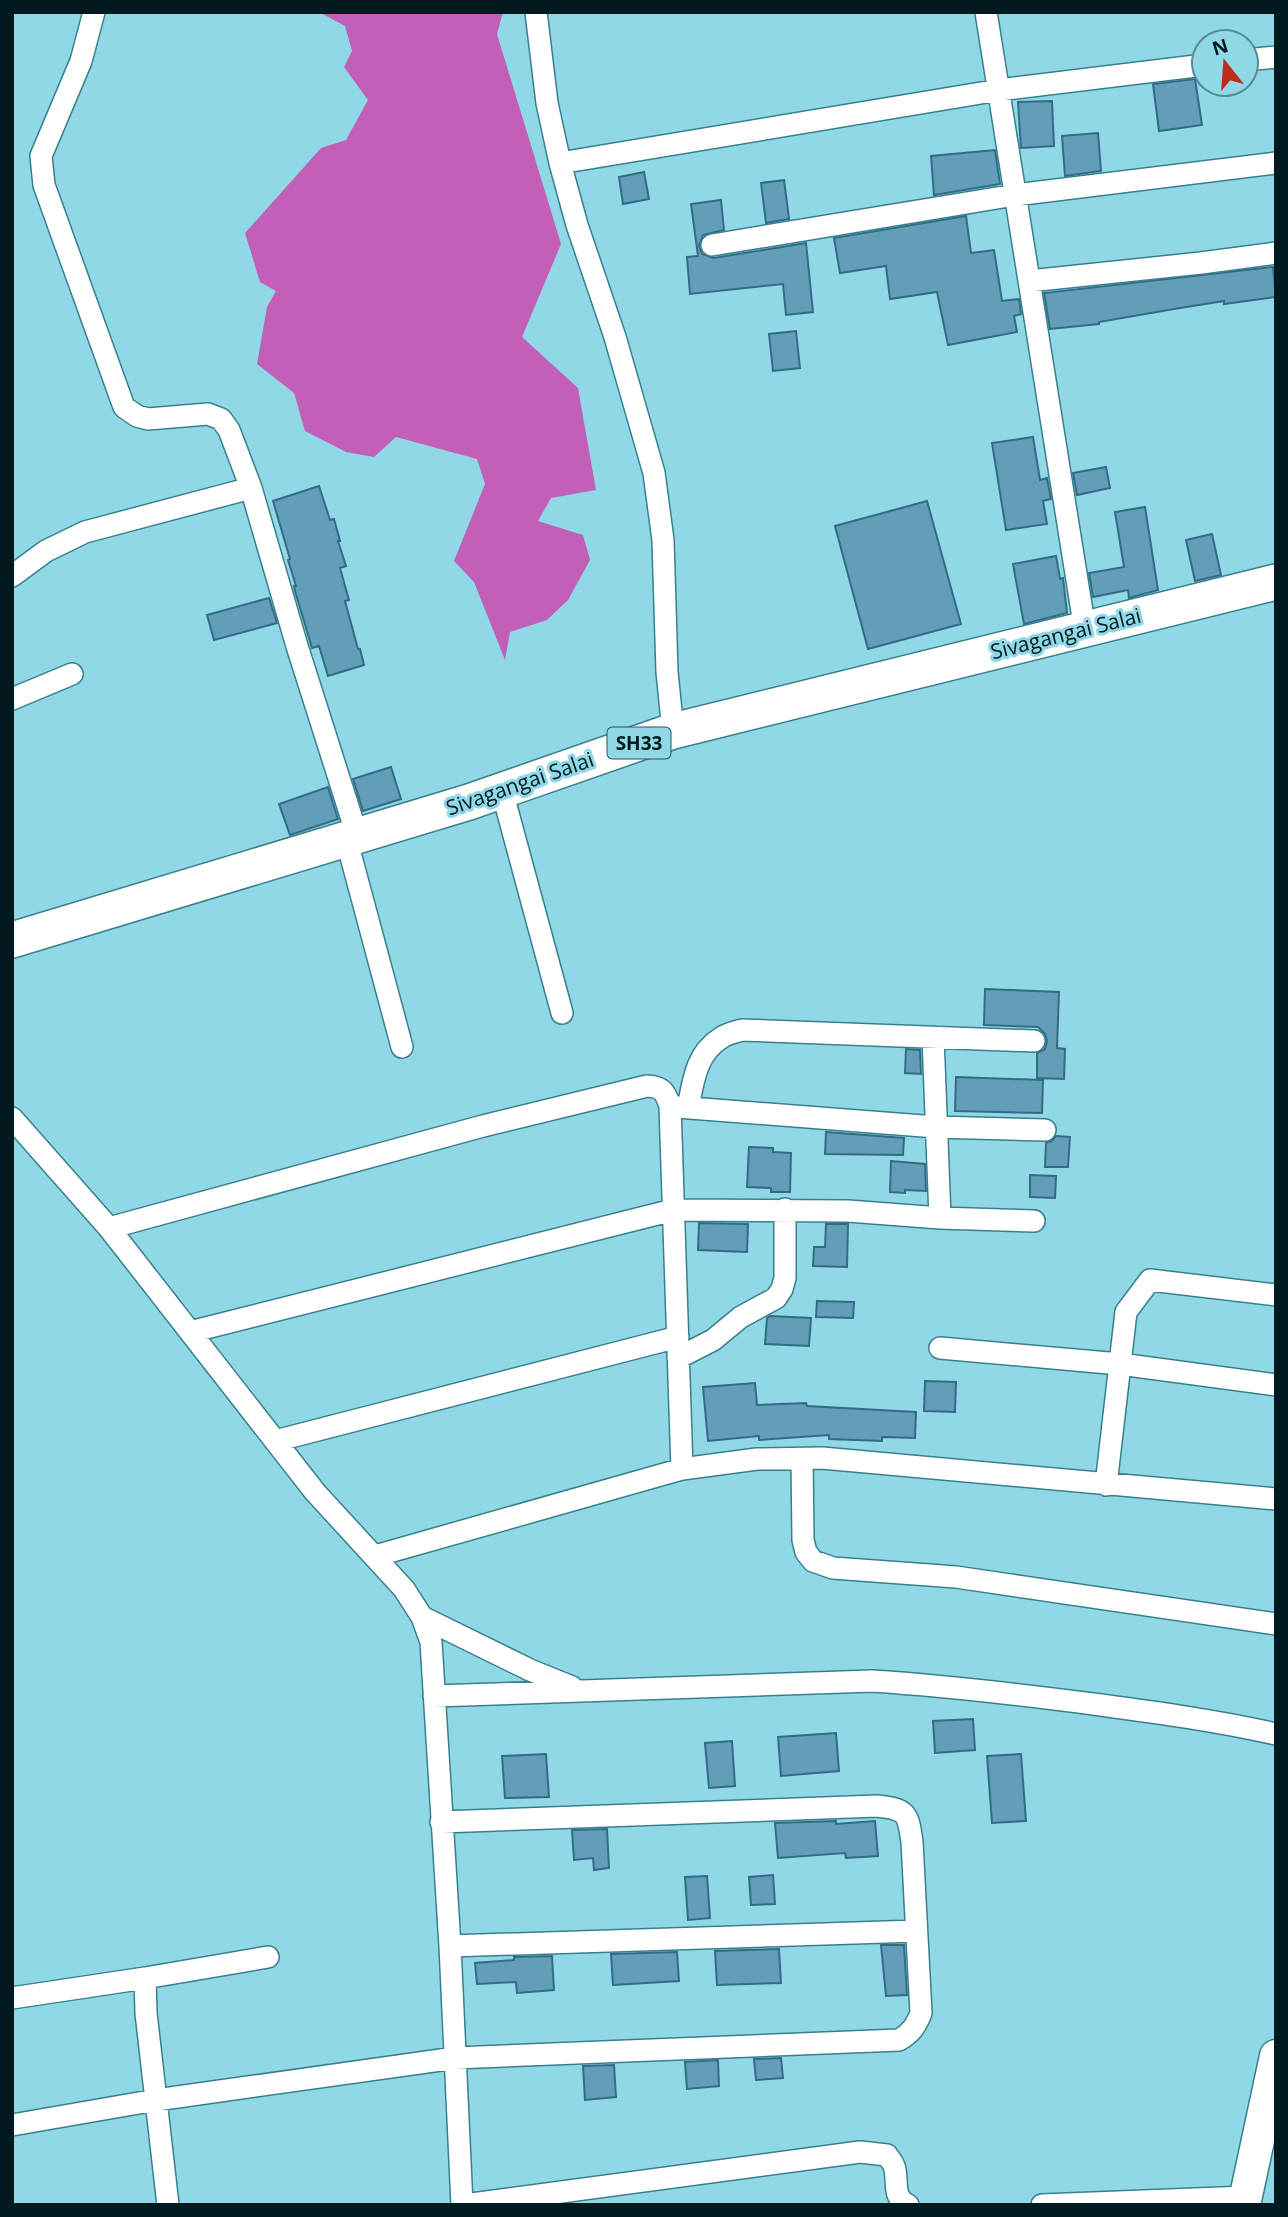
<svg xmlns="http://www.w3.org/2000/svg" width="1288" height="2217" viewBox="0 0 1288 2217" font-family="'Open Sans',sans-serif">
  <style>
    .water { fill: #c25fb9 }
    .building { fill: #649dba; stroke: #326c87; stroke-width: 2 }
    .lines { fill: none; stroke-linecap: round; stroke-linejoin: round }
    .street-casing { stroke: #38808d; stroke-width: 24 }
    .secondary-casing { stroke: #38808d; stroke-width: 35 }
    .primary-casing { stroke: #38808d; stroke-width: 38 }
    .street { stroke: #fff; stroke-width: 21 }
    .secondary { stroke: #fff; stroke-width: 32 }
    .primary { stroke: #fff; stroke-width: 35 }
    .labels { text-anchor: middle; stroke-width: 6; stroke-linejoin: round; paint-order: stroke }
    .shield { fill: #91d8e6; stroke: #2c535b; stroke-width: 2 }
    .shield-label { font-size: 19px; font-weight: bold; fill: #001a1f }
    .street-label { font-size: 21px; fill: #001a1f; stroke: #91d8e6 }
  </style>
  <rect width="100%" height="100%" fill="#91d8e6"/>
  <path class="water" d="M 319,12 L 503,12 L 497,34 L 561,244 L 522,337 L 578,388 L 596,490 L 551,498 L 538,521 L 583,535 L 590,560 L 568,600 L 547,620 L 510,632 L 505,660 L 474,582 L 454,561 L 485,484 L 477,459 L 396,437 L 374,457 L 346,452 L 305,431 L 294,393 L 257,364 L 267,307 L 276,291 L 260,282 L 245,233 L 321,148 L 346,140 L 368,100 L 344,67 L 352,51 L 345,26 Z"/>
  <path class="building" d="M 1195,79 L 1202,125 L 1159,131 L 1153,84 Z
    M 1052,101 L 1054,146 L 1021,148 L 1018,102 Z
    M 1098,133 L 1101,171 L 1065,176 L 1062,136 Z
    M 995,150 L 1000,184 L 934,195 L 931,156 Z
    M 644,172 L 649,199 L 623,204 L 619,177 Z
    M 784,180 L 789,219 L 766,223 L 761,183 Z
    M 721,200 L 724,230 L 703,235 L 699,246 L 702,254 L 714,258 L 806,243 L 813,312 L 786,315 L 783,284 L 690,294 L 687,257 L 698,256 L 691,204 Z
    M 966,216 L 971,253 L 994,250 L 1002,301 L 1019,299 L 1021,314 L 1014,316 L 1017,332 L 948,345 L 937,292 L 890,299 L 886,266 L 840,273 L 834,238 Z
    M 1273,267 L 1276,297 L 1224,304 L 1224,301 L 1174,309 L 1099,322 L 1099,324 L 1050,329 L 1044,293 Z
    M 796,331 L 800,368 L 773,371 L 769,334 Z
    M 1033,437 L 1040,480 L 1047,478 L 1051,499 L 1043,501 L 1047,524 L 1006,530 L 992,443 Z
    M 1106,467 L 1110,488 L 1077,495 L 1073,473 Z
    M 319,486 L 330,520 L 334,519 L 340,541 L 338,541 L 346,566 L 340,568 L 349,600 L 345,601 L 358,649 L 360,649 L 364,665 L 328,676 L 319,646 L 312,648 L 295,591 L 294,586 L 296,586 L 288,560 L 290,559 L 273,501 Z
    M 927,501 L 961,624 L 868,649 L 835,526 Z
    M 1145,507 L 1158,590 L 1129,598 L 1128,590 L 1093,597 L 1089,573 L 1124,567 L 1115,512 Z
    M 1212,534 L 1221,575 L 1195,581 L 1186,540 Z
    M 1056,556 L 1060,579 L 1063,578 L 1067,613 L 1024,624 L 1013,564 Z
    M 269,598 L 277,623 L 214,640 L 207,615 Z
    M 391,767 L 401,799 L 363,811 L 353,779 Z
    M 328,787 L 338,819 L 290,835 L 279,804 Z
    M 985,989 L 1059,992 L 1057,1048 L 1065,1049 L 1064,1079 L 1037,1078 L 1037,1053 L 1045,1049 L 1047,1041 L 1045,1034 L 1038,1027 L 984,1025 Z
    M 906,1049 L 920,1050 L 921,1074 L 905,1073 Z
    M 956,1077 L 1043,1080 L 1042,1113 L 955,1111 Z
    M 826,1132 L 904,1138 L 903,1155 L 825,1154 Z
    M 1056,1136 L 1070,1137 L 1068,1167 L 1045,1167 L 1046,1143 L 1052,1141 Z
    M 749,1147 L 773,1148 L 773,1152 L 791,1153 L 790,1192 L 771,1192 L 771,1188 L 747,1187 Z
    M 891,1161 L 925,1164 L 926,1191 L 905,1190 L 905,1193 L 890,1192 Z
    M 1030,1175 L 1056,1176 L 1055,1198 L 1030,1197 Z
    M 699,1223 L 748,1224 L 747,1252 L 698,1250 Z
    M 826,1224 L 848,1224 L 847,1267 L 813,1266 L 814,1247 L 825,1247 Z
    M 817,1301 L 854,1302 L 853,1318 L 816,1317 Z
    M 770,1316 L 811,1318 L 809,1346 L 765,1344 L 767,1318 Z
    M 925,1381 L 956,1382 L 955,1412 L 924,1411 Z
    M 755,1383 L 757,1405 L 806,1403 L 807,1406 L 916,1412 L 915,1438 L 882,1437 L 882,1441 L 829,1439 L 829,1435 L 759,1440 L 759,1436 L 708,1441 L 703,1387 Z
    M 973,1719 L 975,1750 L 935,1753 L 933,1721 Z
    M 836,1733 L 839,1771 L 781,1776 L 778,1737 Z
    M 732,1741 L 735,1786 L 709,1788 L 705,1743 Z
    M 546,1754 L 549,1797 L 505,1798 L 502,1756 Z
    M 1021,1754 L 1026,1821 L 992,1823 L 987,1756 Z
    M 836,1821 L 836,1824 L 875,1821 L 878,1856 L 846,1858 L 845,1853 L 778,1858 L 775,1823 Z
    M 607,1829 L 609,1868 L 594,1870 L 593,1858 L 574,1860 L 572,1830 Z
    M 773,1875 L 775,1904 L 751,1905 L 749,1877 Z
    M 707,1876 L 710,1918 L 688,1920 L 685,1877 Z
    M 881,1945 L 904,1945 L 907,1995 L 886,1996 Z
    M 779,1949 L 781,1983 L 717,1985 L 715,1951 Z
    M 677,1952 L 679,1981 L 613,1985 L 611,1954 Z
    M 552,1956 L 554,1990 L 517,1993 L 516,1982 L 477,1984 L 475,1963 L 514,1960 L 514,1957 Z
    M 781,2058 L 783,2078 L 756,2080 L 754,2059 Z
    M 718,2060 L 719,2086 L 687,2089 L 685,2062 Z
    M 614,2065 L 616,2097 L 585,2100 L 583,2066 Z"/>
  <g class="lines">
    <g class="street-casing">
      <path id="street" d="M 94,12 L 81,61 L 41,156 L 44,185 L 124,407 L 137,416 L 148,419 L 208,414 L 221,419 L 229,430 L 251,488 L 297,646 L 357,835
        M 536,12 L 547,103 L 560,163 L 577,225 L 615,337 L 654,473 L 663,540 L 667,672 L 673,731
        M 986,12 L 1085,630
        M 1246,60 L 1276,57
        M 560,163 L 999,90 L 1204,65
        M 712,245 L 1015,195 L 1276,163
        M 1029,281 L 1201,263 L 1276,253
        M 12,576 L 46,551 L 85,532 L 251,488
        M 12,699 L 72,674
        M 502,791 L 562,1013
        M 346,838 L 402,1047
        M 933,1037 L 940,1218
        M 677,1107 L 936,1127 L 1045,1130
        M 688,1108 C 693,1082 696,1053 721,1038 C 726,1034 735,1032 742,1030 L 1034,1041
        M 12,1118 L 109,1228 L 315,1492 L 404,1589 L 422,1617 L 431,1642 L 450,1946 L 462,2205
        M 109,1228 L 483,1126 L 647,1086 C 662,1087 665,1091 670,1106 L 682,1469
        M 190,1332 L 673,1210 L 848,1211 L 940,1218 L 1034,1221
        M 940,1348 L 1120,1364 L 1276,1385
        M 678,1358 L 713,1340 L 741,1317 L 776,1298 L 782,1289 L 785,1278 L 785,1209
        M 275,1441 L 678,1337
        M 802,1459 L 803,1540 L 806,1552 L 813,1561 L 833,1568 L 956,1577 L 1276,1624
        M 1106,1485 L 1126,1312 L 1150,1280 L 1276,1295
        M 375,1556 L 682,1469 L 757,1459 L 822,1458 L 1276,1499
        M 422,1617 L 530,1670 L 572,1687
        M 434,1696 L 872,1681 C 949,1686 1025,1695 1101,1705 C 1160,1713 1218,1721 1276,1734
        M 450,1946 L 916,1931
        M 12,1998 L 145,1978
        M 12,2125 L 156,2100 L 455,2058 L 899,2040 C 911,2033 916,2026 921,2013 L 912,1842 C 908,1813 907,1809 877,1806 L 441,1822
        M 168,2205 L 146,2013 L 145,1978 L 268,1957
        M 464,2205 L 860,2152 L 887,2155 C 889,2158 893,2163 894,2166 C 899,2180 891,2197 908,2205
        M 1042,2205 L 1246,2197"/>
    </g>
    <g class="secondary-casing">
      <path id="secondary" d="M 1244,2205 L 1276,2056"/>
    </g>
    <g class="primary-casing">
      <path id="primary" d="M 12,940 L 469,802 L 673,731 L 1276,582"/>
    </g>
    <use href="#street" class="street"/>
    <use href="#secondary" class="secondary"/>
    <use href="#primary" class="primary"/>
  </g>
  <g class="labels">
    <rect class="shield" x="607.5" y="727.5" width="63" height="31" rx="5"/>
    <g class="shield-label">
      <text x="639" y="750">SH33</text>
    </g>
    <g class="street-label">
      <text transform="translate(1066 634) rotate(-14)" y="7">Sivagangai Salai</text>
      <text transform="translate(520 784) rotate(-19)" y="7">Sivagangai Salai</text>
    </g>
  </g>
  <rect width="1288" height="2217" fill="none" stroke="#001a1f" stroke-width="28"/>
  <g transform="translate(1225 63) rotate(343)"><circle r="33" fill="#91d8e6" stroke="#578c96" stroke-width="2"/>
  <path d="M0-5L12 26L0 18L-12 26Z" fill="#ba2e1b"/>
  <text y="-10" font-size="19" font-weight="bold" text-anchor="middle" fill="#001a1f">N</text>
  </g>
</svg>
